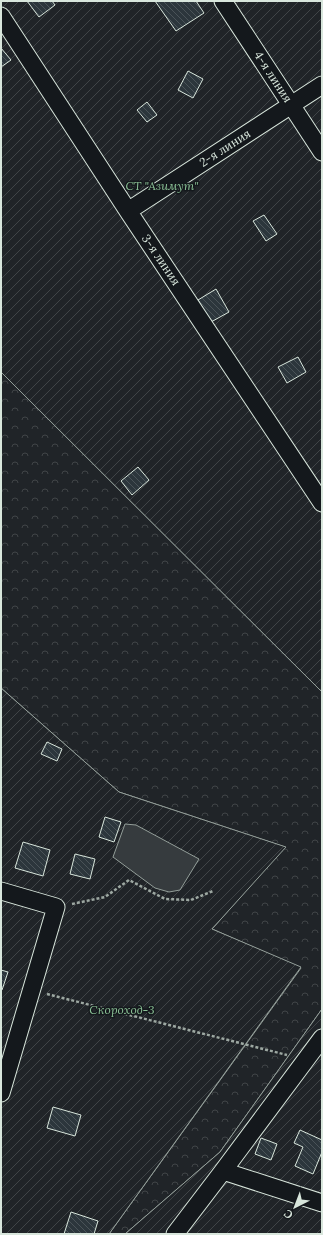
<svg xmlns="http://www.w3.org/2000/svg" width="323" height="1235" viewBox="0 0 323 1235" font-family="Lora,serif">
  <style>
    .forest { fill: url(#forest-crowns); stroke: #939e99 }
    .garden { fill: url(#garden-furrows); stroke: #939e99 }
    .water { fill: #363b3e; stroke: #939e99 }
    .building { fill: url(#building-back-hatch); stroke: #d8e6dc }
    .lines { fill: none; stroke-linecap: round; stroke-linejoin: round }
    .minor-casing { stroke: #d8e6dc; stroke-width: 19 }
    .path { stroke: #9da8a2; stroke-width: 2.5; stroke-dasharray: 3 2; stroke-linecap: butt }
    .minor { stroke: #14181c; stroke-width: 17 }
    .labels { text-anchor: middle; stroke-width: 3; stroke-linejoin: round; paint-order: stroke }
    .street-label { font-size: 12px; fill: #d8e6dc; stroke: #14181c }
    .park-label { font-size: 12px; font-style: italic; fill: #8ac095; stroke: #14181c }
  </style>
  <defs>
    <pattern id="forest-crowns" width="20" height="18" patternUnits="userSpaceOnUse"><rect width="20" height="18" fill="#202428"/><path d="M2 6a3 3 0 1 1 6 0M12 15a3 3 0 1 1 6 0" fill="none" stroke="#404447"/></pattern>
    <pattern id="garden-furrows" width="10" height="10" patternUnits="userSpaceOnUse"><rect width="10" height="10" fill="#202428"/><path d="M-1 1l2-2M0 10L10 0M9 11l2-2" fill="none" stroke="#404447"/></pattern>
    <pattern id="building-back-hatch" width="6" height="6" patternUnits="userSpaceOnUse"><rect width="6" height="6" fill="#2c363c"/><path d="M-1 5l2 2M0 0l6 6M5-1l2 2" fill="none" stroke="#4a5358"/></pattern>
  </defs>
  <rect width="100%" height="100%" fill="#14181c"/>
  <path class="forest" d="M 1,372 L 322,692 L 322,1009 L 220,1152 L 125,1234 L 109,1234 L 301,968 L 212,929 L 285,847 L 119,792 L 1,688 Z"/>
  <path class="garden" d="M 1,1 L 322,1 L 322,692 L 1,372 Z
    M 1,688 L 119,792 L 286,847 L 212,929 L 301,967 L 109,1234 L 1,1234 Z
    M 322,1009 L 322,1234 L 125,1234 L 220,1152 Z"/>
  <path class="water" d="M 125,824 L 136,825 L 199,859 L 180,890 L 169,892 L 155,888 L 113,857 Z"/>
  <path class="building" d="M 27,1 L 52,1 L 55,5 L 39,17 Z
    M 155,1 L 196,1 L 204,13 L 176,31 Z
    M 1,48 L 11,60 L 1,67 Z
    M 188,71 L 203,79 L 193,98 L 178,90 Z
    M 147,102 L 157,115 L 147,122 L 137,110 Z
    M 264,215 L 277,234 L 266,241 L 253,221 Z
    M 216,289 L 229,312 L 211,322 L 198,300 Z
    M 298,357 L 306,372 L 287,383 L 278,367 Z
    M 138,467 L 149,480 L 132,495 L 121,481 Z
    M 47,742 L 62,749 L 57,761 L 41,754 Z
    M 105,817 L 121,822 L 114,842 L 99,837 Z
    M 23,842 L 50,850 L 43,876 L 15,868 Z
    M 75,854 L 95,859 L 90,879 L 70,874 Z
    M 1,970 L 8,972 L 2,990 L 1,989 Z
    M 53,1107 L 81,1115 L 75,1136 L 47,1128 Z
    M 300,1130 L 322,1140 L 322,1152 L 313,1174 L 295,1166 L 303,1147 L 294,1143 Z
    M 261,1138 L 277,1144 L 271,1160 L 255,1154 Z
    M 71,1212 L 98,1221 L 94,1234 L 64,1234 Z"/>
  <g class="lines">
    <g class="minor-casing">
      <path id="minor" d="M 223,1 L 322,152
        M 1,16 L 128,211 L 322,503
        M 128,211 L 322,85
        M 1,891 L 56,907 L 1,1093
        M 223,1171 L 322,1203
        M 175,1234 L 223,1171 L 322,1038"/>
    </g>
    <path class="path" d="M 72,904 L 105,897 L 129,880 L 165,899 L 191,900 L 213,891
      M 47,994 L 287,1055"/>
    <use href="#minor" class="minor"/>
  </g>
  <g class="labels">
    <g class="street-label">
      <text transform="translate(273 77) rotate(57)" y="4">4-я линия</text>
      <text transform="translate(225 148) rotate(-33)" y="4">2-я линия</text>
      <text transform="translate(161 260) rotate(56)" y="4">3-я линия</text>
    </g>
    <g class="park-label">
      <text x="162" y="190">СТ "Азимут"</text>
      <text x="122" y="1014">Скороход-3</text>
    </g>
  </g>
  <rect width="323" height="1235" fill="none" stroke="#d8e6dc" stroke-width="4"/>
  <g transform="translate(295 1207) rotate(222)" stroke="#14181c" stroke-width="3" paint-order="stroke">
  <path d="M0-3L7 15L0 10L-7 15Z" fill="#d8e6dc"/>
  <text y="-6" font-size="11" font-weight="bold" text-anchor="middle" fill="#d8e6dc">С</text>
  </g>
</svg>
